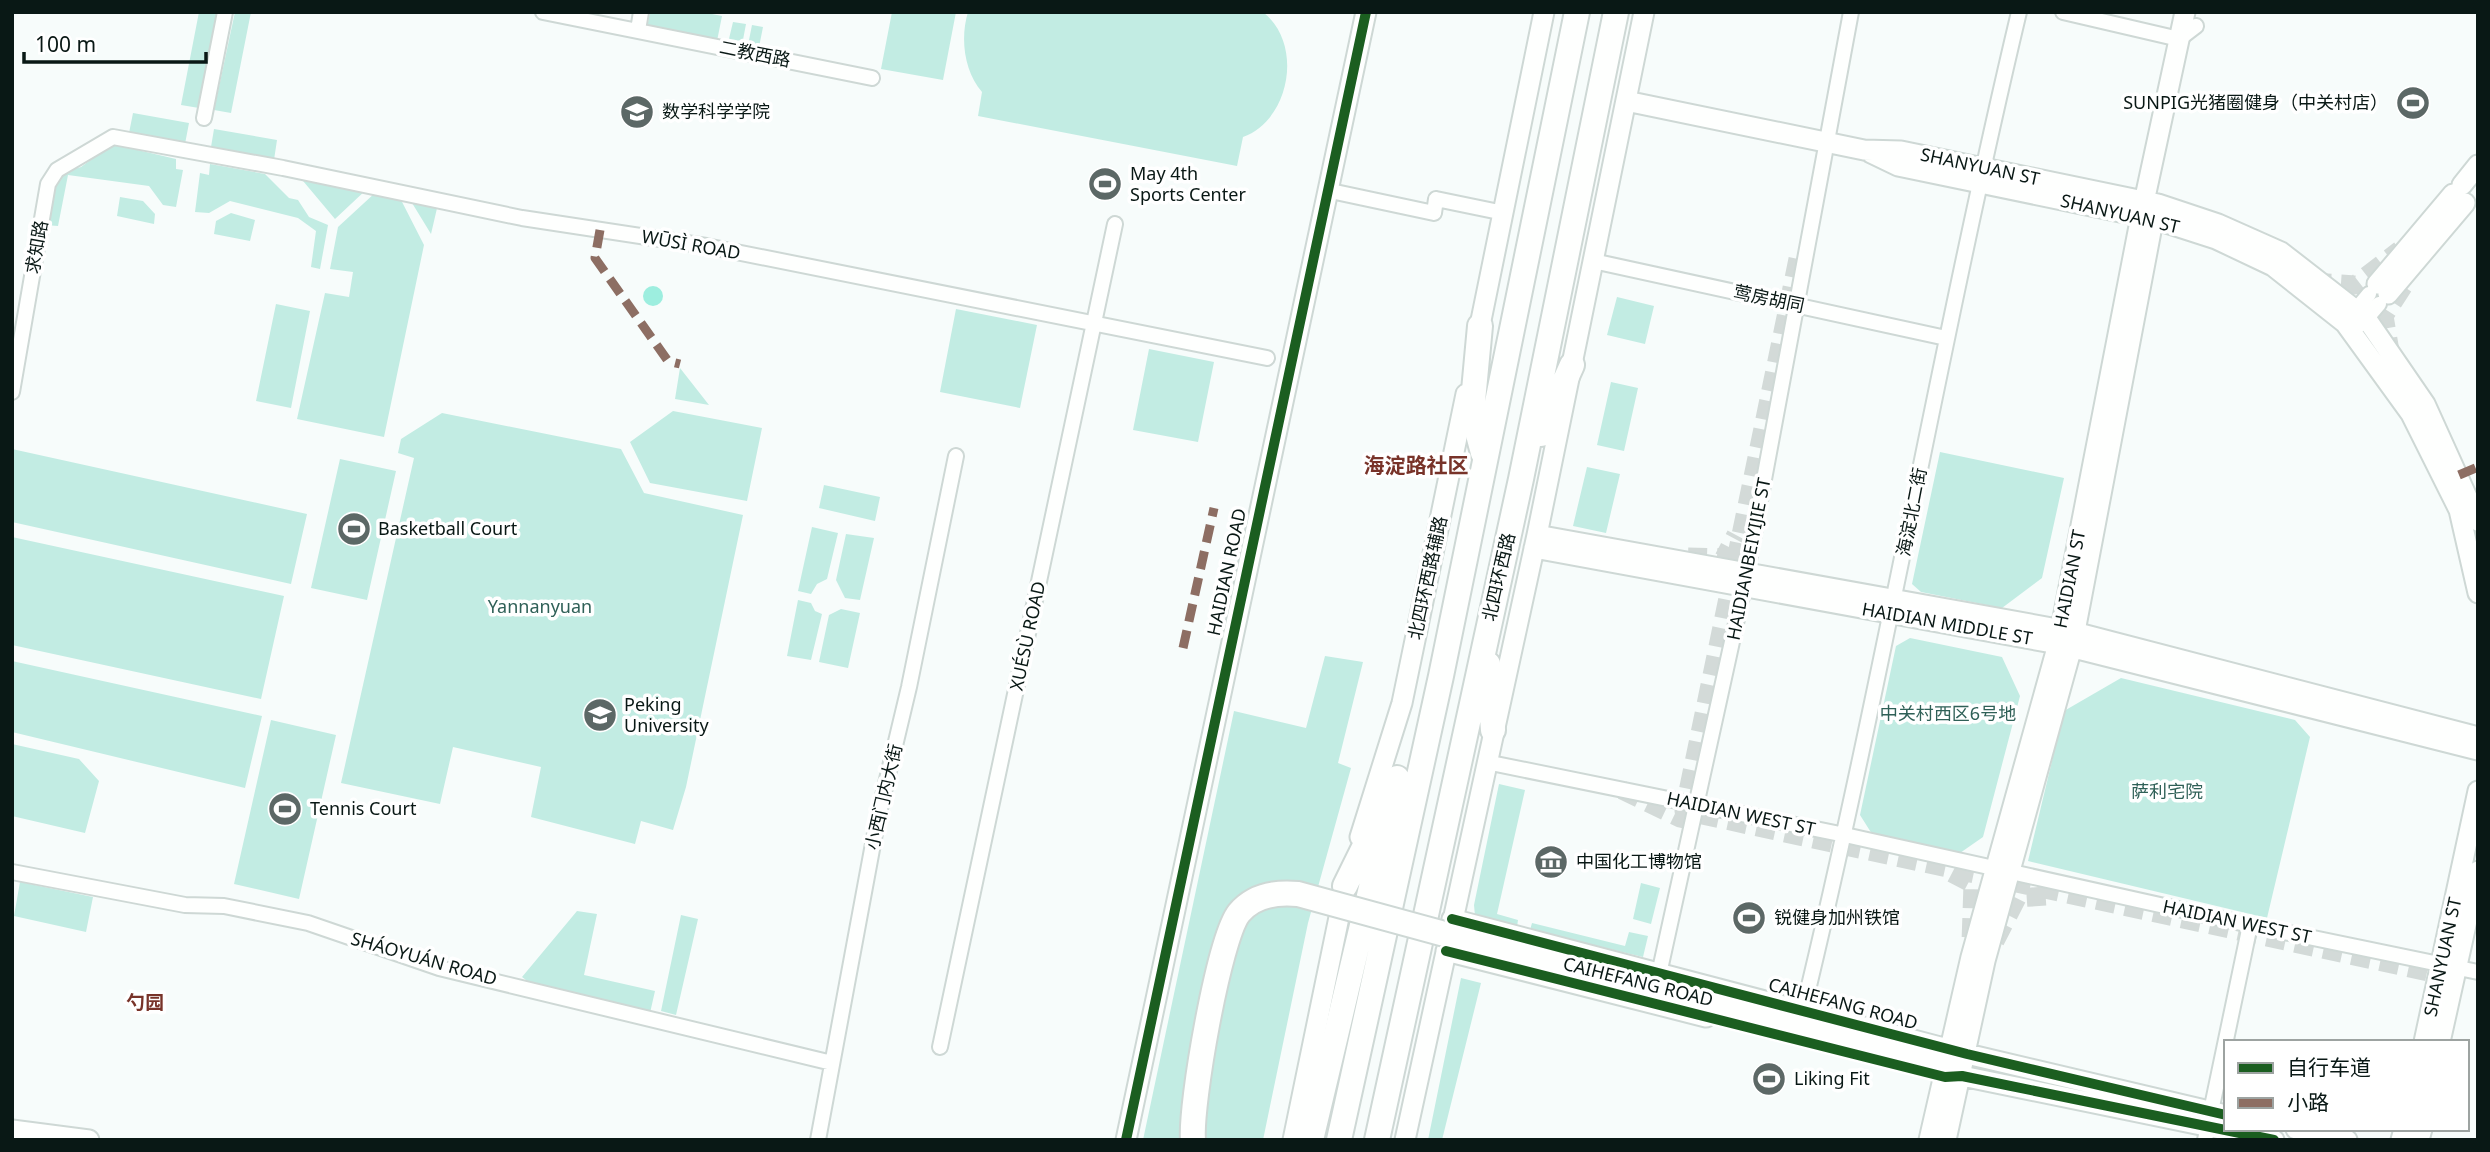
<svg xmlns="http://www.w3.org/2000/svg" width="2490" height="1152" viewBox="0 0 2490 1152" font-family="'Noto Sans','Noto Sans SC',sans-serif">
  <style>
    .green { fill: #c2ece3 }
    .water { fill: #9deedf }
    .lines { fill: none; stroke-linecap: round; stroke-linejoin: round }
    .secondary-tunnel { stroke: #d3dad8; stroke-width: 19; stroke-dasharray: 19 10; stroke-linecap: butt }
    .street-casing { stroke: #ced8d5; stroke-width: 18 }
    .secondary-casing { stroke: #ced8d5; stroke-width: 23 }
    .highway-casing { stroke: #ced8d5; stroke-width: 28 }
    .street { stroke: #fefffe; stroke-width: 14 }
    .secondary { stroke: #fefffe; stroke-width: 19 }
    .highway { stroke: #fefffe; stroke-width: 24 }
    .highway-bridge-casing { stroke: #ced8d5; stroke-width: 28; stroke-linecap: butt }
    .highway-bridge { stroke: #fefffe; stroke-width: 24 }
    .quiet { stroke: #8d6e63; stroke-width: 9; stroke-dasharray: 18 9; stroke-linecap: butt }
    .cycleway-casing { stroke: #fff; stroke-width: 15 }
    .cycleway { stroke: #1b5e20; stroke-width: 10 }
    .labels { text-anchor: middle; stroke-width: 7; stroke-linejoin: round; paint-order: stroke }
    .street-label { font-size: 18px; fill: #091815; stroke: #fff }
    .poi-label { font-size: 18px; fill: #091815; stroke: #fff; text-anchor: start }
    .park-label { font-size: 18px; fill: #2f6057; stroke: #fff }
    .neighbourhood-label { font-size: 19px; font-weight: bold; fill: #783329; stroke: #fff }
    .quarter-label { font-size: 21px; font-weight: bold; fill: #783329; stroke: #fff }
  </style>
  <rect width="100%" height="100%" fill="#f7fcfb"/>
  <path class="green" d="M 199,12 L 219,12 L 199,108 L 181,105 Z
    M 235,12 L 251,12 L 231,113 L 214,110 Z
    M 650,12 L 702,12 L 722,16 L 717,41 L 647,28 Z
    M 892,12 L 956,12 L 943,80 L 881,69 Z
    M 968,12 L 1263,12 C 1304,44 1290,120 1243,137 L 1237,166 L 978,116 L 982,92 C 964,71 960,38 968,12 Z
    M 733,22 L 746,24 L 742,45 L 728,43 Z
    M 752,25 L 763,27 L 759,47 L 748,45 Z
    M 133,113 L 189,123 L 185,144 L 129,133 Z
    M 214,129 L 277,140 L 274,160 L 211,147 Z
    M 112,144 L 176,159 L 176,169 L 183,170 L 176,207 L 163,205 L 149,186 L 68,175 L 58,226 L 45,225 L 52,187 L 61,173 L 81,167 Z
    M 210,164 L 265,174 L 289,198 L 298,200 L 309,217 L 328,225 L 320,269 L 311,267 L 316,231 L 298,218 L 230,201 L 209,213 L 195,212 L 200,173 L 209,175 Z
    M 298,175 L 367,189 L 335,219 Z
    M 376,192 L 399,196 L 424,245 L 384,437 L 297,419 L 325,293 L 349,297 L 353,272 L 330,269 L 338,227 Z
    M 120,197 L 143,201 L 155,214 L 154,224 L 117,216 Z
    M 409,198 L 438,204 L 431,234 Z
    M 231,213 L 255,220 L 250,241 L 214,234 L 216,221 Z
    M 1617,297 L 1654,306 L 1645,344 L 1607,335 Z
    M 276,304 L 310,311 L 291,408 L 256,401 Z
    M 956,309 L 1037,325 L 1020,408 L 940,392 Z
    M 1149,349 L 1214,362 L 1198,442 L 1133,430 Z
    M 680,368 L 709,405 L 675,399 Z
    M 1611,382 L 1638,388 L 1624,451 L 1597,445 Z
    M 673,411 L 762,428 L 747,501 L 650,483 L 630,442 Z
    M 442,413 L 621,449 L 644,493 L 743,515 L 686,787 L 673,830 L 641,821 L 635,844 L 531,817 L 541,767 L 453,747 L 440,804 L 341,783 L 414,458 L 398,453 L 401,439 Z
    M 12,449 L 307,514 L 291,584 L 12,522 Z
    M 1940,452 L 2064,478 L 2042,578 L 2002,608 L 1921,592 L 1912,584 Z
    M 340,459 L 396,471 L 367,600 L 311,588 Z
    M 1587,467 L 1620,474 L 1606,533 L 1573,526 Z
    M 824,485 L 880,497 L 875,521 L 819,508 Z
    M 812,527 L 838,533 L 827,579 L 817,584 L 811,594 L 798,591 Z
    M 846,534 L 874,538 L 860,600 L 845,598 L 836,580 Z
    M 12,537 L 284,596 L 261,699 L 12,645 Z
    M 798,600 L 811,603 L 815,611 L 822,614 L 811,660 L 787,656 Z
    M 841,609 L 860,613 L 848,668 L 819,662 L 829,615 Z
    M 1910,638 L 2002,657 L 2020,696 L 1983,837 L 1960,853 L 1872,834 L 1860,815 L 1896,646 Z
    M 1325,656 L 1363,662 L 1338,763 L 1351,768 L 1308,923 L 1263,1140 L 1143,1140 L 1234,711 L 1306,728 Z
    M 12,661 L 262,716 L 245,788 L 12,732 Z
    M 2121,678 L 2295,720 L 2310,737 L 2267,918 L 2028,861 L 2064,711 Z
    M 271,720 L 336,735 L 299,899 L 234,884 Z
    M 12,744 L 79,759 L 99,781 L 85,833 L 12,816 Z
    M 1499,784 L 1525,790 L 1497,914 L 1518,920 L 1517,927 L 1475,916 L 1474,905 Z
    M 20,882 L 93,897 L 86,932 L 14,916 Z
    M 1641,883 L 1660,888 L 1651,924 L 1633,919 Z
    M 577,911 L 597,914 L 584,975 L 655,991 L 650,1013 L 534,986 L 522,977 Z
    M 681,915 L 698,919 L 676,1015 L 661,1011 Z
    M 1532,923 L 1625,946 L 1629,932 L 1648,936 L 1643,957 L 1530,930 Z
    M 1461,978 L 1481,983 L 1442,1140 L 1428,1140 Z"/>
  <path class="water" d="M643 296a10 10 0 1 1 20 0a10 10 0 1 1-20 0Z"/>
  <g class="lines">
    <path class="secondary-tunnel" d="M 1798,259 L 1684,811 L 2447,976 L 2449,968
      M 2312,282 L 2355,285 L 2400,250
      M 2391,357 L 2384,316 L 2406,282
      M 1688,557 L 1724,558 L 1736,535
      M 1622,790 L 1680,818 L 1694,821
      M 1952,873 L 1973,884 L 1971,942
      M 1995,941 L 2017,898 L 2047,896"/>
    <g class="street-casing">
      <path id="street" d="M 543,12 L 872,78
        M 2063,12 L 2179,39 L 2196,26
        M 638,30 L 641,12
        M 204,118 L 225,12
        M 1326,190 L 1434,213 L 1436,199 L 1504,213
        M 1593,261 L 1946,338
        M 2350,317 L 2369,294
        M 2362,324 L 2379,304
        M 12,392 L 48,184 L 57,170 L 113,137 L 283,168 L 522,218 L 706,246 L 1267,358
        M 1486,762 L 1845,835 L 2250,925 L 2478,972
        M 12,872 L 185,905 L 224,906 L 308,923 L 439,968 L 832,1063
        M 1659,974 L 1744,587 L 1851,12
        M 1803,1011 C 1883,680 1940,344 2019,12
        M 940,1047 L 1115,224
        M 818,1140 L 878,817 L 909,687 L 956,456
        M 2205,1140 L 2250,925"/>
    </g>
    <g class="secondary-casing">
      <path id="secondary" d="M 1626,101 L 1864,150 L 1901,151 L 2158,204 L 2218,224 L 2281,252 L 2366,318 L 2425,404 L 2478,521
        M 1871,153 L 1898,166 L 2154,219 L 2216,239 L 2273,266 L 2345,323 L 2411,414 L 2459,510 L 2478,593
        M 2462,185 L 2478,165
        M 2377,284 L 2453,194
        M 2388,294 L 2465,203
        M 1477,340 L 1544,12
        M 1537,535 L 2074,632 L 2478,737
        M 1534,548 L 2058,644 L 2478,750
        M 1360,837 L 1402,703 L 1466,394
        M 1452,919 L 1967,1054 L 2226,1115
        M 1446,951 L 1706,1017
        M 2424,1042 L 2478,791
        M 2440,1042 L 2478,871
        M 1949,1077 L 1962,1076 L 2274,1140
        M 2296,1129 L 2347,1140
        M 12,1130 L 89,1140
        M 1126,1140 L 1366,12
        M 1293,1140 L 1344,893
        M 1405,1140 L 1537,535 L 1644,12
        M 1929,1140 L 1971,957 L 2058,644 L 2141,216 L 2185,12
        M 1946,1140 L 1985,961 L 2072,647 L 2152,226
        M 2401,1140 L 2404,1129
        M 2419,1140 L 2422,1129"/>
    </g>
    <g class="highway-casing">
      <path id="highway" d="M 1480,326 L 1472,412 L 1483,453
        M 1541,434 L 1572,365
        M 1488,664 L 1493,730
        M 1345,886 L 1377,821
        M 1664,994 L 1947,1067 L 1962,1076
        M 1311,1140 L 1397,778
        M 1339,1140 L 1441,676 L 1577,12
        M 1377,1140 L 1521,479 L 1616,12"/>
    </g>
    <use href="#street" class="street"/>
    <use href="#secondary" class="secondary"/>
    <use href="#highway" class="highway"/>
    <g class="highway-bridge-casing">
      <path id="highway-bridge" d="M 1193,1140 C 1190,1105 1219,938 1239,913 C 1254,895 1277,892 1298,894 L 1664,994"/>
    </g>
    <use href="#highway-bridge" class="highway-bridge"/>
    <path class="quiet" d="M 600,230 L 595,258 L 668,361 L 680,364
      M 2459,475 L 2478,467
      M 1183,648 L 1214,508"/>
    <g class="cycleway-casing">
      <path id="cycleway" d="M 1452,919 L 1967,1054 L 2226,1115
        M 1446,951 L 1945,1077 L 1962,1076 L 2274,1140
        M 1126,1140 L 1366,12"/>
    </g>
    <use href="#cycleway" class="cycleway"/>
  </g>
  <defs>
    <g id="stadium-disc" transform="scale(1.75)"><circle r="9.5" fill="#5c6866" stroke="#fff"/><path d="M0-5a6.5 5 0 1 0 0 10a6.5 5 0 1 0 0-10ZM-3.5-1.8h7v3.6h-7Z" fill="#fff"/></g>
    <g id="university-disc" transform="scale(1.75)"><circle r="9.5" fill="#5c6866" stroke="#fff"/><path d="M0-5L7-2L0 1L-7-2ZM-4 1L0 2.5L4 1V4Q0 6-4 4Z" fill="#fff"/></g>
    <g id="museum-disc" transform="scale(1.75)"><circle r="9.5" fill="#5c6866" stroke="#fff"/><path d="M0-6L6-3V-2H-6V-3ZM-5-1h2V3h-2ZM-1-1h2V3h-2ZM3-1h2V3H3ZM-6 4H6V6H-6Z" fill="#fff"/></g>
  </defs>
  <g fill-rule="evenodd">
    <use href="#stadium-disc" x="2413" y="103"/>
    <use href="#university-disc" x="637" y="112"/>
    <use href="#stadium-disc" x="1105" y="184"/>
    <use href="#stadium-disc" x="354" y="529"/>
    <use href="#university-disc" x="600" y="715"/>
    <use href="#stadium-disc" x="285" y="809"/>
    <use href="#museum-disc" x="1551" y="862"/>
    <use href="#stadium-disc" x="1749" y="918"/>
    <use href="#stadium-disc" x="1769" y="1079"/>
  </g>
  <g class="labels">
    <g class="street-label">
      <text transform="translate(755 54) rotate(11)" y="6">二教西路</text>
      <text transform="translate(1980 167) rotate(12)" y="6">SHANYUAN ST</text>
      <text transform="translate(2120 214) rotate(13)" y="6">SHANYUAN ST</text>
      <text transform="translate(691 245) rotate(10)" y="6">WŪSÌ ROAD</text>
      <text transform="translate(37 247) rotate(-80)" y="6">求知路</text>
      <text transform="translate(1769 299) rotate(12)" y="6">莺房胡同</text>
      <text transform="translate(1912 512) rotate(-79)" y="6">海淀北二街</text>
      <text transform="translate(1749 559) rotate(-79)" y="6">HAIDIANBEIYIJIE ST</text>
      <text transform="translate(1227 572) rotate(-78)" y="6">HAIDIAN ROAD</text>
      <text transform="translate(1499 577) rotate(-77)" y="6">北四环西路</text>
      <text transform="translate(1428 578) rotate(-78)" y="6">北四环西路辅路</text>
      <text transform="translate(2070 579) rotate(-79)" y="6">HAIDIAN ST</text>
      <text transform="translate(1947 624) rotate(10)" y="6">HAIDIAN MIDDLE ST</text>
      <text transform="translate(1028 636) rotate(-78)" y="6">XUÉSÙ ROAD</text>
      <text transform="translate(884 797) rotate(-77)" y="6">小西门内大街</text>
      <text transform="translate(1741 814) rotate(12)" y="6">HAIDIAN WEST ST</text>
      <text transform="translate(2237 922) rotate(12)" y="6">HAIDIAN WEST ST</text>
      <text transform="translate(2443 957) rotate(-78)" y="6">SHANYUAN ST</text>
      <text transform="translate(424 959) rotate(16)" y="6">SHÁOYUÁN ROAD</text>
      <text transform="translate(1638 982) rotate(14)" y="6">CAIHEFANG ROAD</text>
      <text transform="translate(1843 1004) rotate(15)" y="6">CAIHEFANG ROAD</text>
    </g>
    <g class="poi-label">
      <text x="2388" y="109" text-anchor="end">SUNPIG光猪圈健身（中关村店）</text>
      <text x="662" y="118">数学科学学院</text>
      <text x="1130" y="180">May 4th<tspan x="1130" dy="21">Sports Center</tspan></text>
      <text x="378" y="535">Basketball Court</text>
      <text x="624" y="711">Peking<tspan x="624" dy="21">University</tspan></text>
      <text x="310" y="815">Tennis Court</text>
      <text x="1576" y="868">中国化工博物馆</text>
      <text x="1774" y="924">锐健身加州铁馆</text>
      <text x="1794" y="1085">Liking Fit</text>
    </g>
    <g class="park-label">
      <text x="540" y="613">Yannanyuan</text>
      <text x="1948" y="720">中关村西区6号地</text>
      <text x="2167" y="798">萨利宅院</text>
    </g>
    <g class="neighbourhood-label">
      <text x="145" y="1009">勺园</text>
    </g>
    <g class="quarter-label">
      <text x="1416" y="473">海淀路社区</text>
    </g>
  </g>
  <rect width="2490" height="1152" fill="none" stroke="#091815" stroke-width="28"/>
  <rect x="2224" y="1040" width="245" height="91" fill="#ffffff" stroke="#9da3a1" stroke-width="2"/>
  <rect x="2238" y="1063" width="35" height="10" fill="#1b5e20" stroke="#9da3a1" stroke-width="2"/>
  <text x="2287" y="1075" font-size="21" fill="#091815">自行车道</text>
  <rect x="2238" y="1098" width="35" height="10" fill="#8d6e63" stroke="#9da3a1" stroke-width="2"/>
  <text x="2287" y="1110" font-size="21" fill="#091815">小路</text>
  <path d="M24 52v10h182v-10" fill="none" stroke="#091815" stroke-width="3.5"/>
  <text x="35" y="52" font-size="21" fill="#091815" stroke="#ffffff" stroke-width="5" paint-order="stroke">100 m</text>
</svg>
